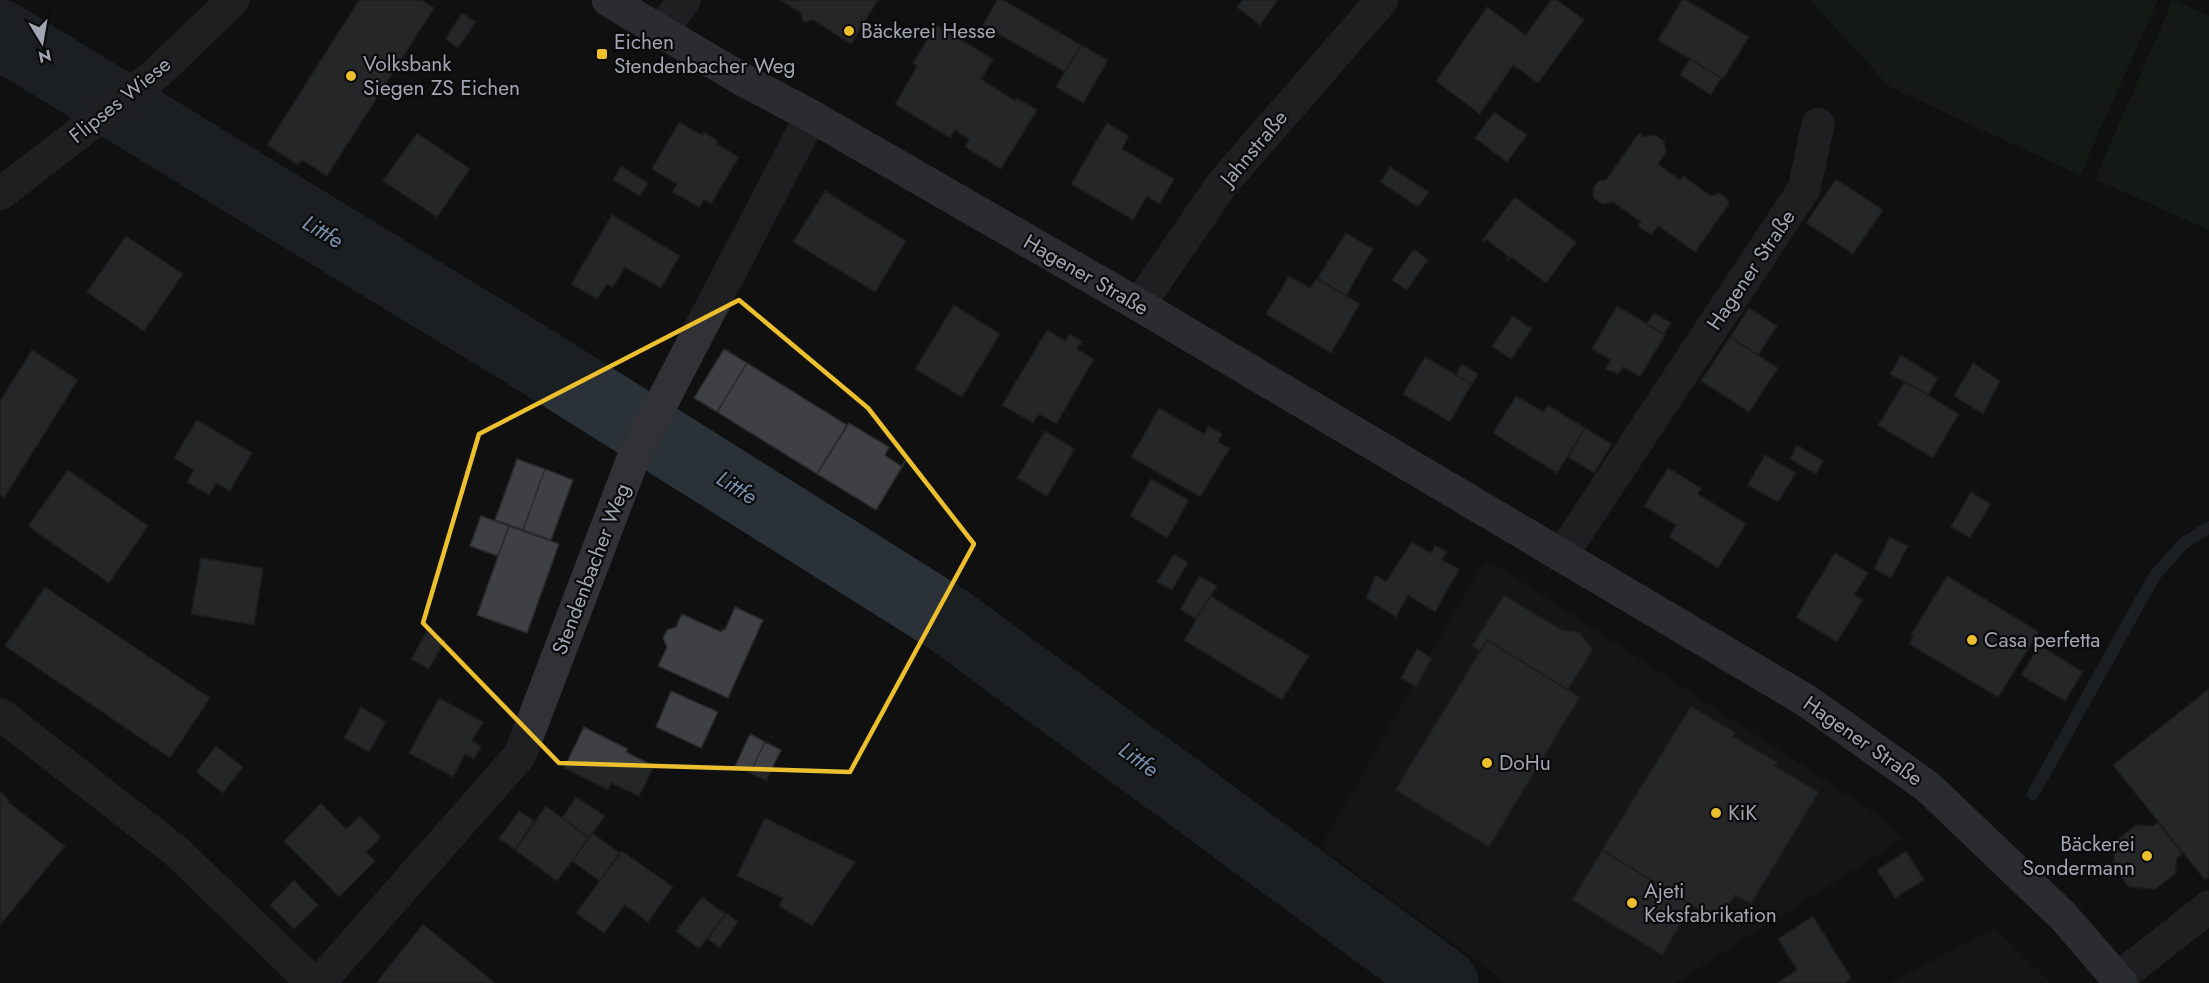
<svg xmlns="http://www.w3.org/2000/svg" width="2209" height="983" viewBox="0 0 2209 983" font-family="Jost,sans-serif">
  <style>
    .built { fill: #1c1c1e }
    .green { fill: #1c241e }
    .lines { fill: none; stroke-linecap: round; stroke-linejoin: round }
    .stream { stroke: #2a3139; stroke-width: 12 }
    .river { stroke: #2a3139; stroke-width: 69 }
    .building { fill: #3f4044; stroke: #2a2a2d; stroke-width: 1.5 }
    .minor { stroke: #313136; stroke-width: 33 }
    .major { stroke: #4d4e55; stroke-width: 33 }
    .marked { fill: none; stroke: #ebbf2e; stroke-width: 4.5; stroke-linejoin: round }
    .poi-dot { fill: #ebbf2e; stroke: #0b0b0c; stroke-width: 2 }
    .labels { text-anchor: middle; stroke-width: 4.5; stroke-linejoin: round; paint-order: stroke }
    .poi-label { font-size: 21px; fill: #a1a5b2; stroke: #0b0b0c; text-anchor: start }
    .street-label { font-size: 21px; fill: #a1a5b2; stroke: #0b0b0c }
    .water-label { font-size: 22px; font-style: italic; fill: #788fac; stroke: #0b0b0c }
  </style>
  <rect width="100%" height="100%" fill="#101011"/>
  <path class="built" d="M 1490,561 L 1876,814 L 1904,838 L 1675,983 L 1507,983 L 1321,847 L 1479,569 Z
    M 1995,928 L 2051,983 L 1890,983 Z"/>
  <path class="green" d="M 1810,0 L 2158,0 L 2080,175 L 1890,87 Z
    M 2173,0 L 2209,16 L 2209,230 L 2095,179 Z"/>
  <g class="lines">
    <path class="stream" d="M 2033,794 L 2155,575 L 2183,544 L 2209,527"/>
    <path class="river" d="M 0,34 L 538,362 L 947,619 L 1444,983"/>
  </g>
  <path class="building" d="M 359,0 L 422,0 L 434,8 L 327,176 L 302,160 L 298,165 L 267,145 Z
    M 780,0 L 878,0 L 851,44 L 813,20 L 803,22 L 801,13 Z
    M 997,0 L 1003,0 L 1081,45 L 1065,72 L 983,25 Z
    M 1242,0 L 1278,0 L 1260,25 L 1237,7 Z
    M 1551,0 L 1557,0 L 1584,20 L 1538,83 L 1513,65 L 1480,114 L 1436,81 L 1487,7 L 1526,35 Z
    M 1682,0 L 1686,0 L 1749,37 L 1723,79 L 1658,40 Z
    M 462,13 L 476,22 L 458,48 L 445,39 Z
    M 936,25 L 993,59 L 981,79 L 1015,101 L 1017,98 L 1037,110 L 1001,169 L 965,147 L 969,139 L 955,130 L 950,138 L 895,104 L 917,66 L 913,63 Z
    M 1081,45 L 1108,60 L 1083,103 L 1056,87 Z
    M 1690,59 L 1721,78 L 1711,95 L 1680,75 Z
    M 1494,112 L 1527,135 L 1507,162 L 1475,138 Z
    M 679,122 L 702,135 L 704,132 L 718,141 L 716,144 L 739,157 L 711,204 L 704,199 L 699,207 L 672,192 L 677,184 L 652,169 Z
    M 1107,123 L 1129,136 L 1122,149 L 1174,179 L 1160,204 L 1147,196 L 1133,220 L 1071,184 Z
    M 417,133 L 470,169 L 437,217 L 383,181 Z
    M 1639,133 L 1643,137 L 1655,135 L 1664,141 L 1666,152 L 1658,164 L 1680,180 L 1683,176 L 1711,196 L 1719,193 L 1728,200 L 1729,204 L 1695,252 L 1658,226 L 1651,235 L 1638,226 L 1641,222 L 1613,202 L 1602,204 L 1594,198 L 1593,189 L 1598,181 L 1606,180 Z
    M 621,166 L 648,183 L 640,196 L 613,180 Z
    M 1390,167 L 1429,192 L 1418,207 L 1380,182 Z
    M 1836,179 L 1883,210 L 1853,254 L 1806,223 Z
    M 825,191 L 906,241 L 875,292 L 793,242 Z
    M 1515,197 L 1576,242 L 1546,283 L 1511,257 L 1509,260 L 1507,259 L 1509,257 L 1486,239 L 1484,242 L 1482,240 Z
    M 612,215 L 680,256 L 661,288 L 625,267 L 613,287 L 607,284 L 597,299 L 571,284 Z
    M 1346,233 L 1373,249 L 1346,296 L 1317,279 Z
    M 126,236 L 183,274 L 144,331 L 87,292 Z
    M 1414,249 L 1428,260 L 1407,290 L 1392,280 Z
    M 1289,276 L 1310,288 L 1317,278 L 1360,304 L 1331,353 L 1266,314 Z
    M 954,305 L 1000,334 L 962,397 L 915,369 Z
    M 1617,306 L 1665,335 L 1640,377 L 1623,367 L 1618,374 L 1606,369 L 1611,360 L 1592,349 Z
    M 1749,308 L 1777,326 L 1758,355 L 1730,337 Z
    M 1654,313 L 1671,323 L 1664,334 L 1647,324 Z
    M 1513,316 L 1532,329 L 1511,359 L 1492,346 Z
    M 1047,330 L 1065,341 L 1070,334 L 1082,341 L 1077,349 L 1094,359 L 1056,424 L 1039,414 L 1033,423 L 1002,405 Z
    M 1730,337 L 1778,368 L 1749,412 L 1701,381 Z
    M 724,349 L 747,363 L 717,412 L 694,398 Z
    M 32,350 L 78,380 L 4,498 L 0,495 L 0,401 Z
    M 1901,355 L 1938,378 L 1928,395 L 1890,374 Z
    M 1425,357 L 1472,384 L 1450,422 L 1403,394 Z
    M 747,363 L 847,425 L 817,474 L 717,412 Z
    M 1973,363 L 2000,381 L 1983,414 L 1954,396 Z
    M 1462,364 L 1478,374 L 1472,384 L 1456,375 Z
    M 1905,381 L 1959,414 L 1933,458 L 1878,425 Z
    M 1516,396 L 1543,412 L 1548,405 L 1585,428 L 1557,473 L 1493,433 Z
    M 1159,408 L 1204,434 L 1208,426 L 1222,434 L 1218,442 L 1230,448 L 1200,497 L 1131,457 Z
    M 197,420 L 252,453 L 230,491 L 216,483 L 209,495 L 187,482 L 194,470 L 174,458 Z
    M 849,423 L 889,447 L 885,455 L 901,466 L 907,459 L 876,510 L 817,474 Z
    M 1585,428 L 1612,444 L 1594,473 L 1568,457 Z
    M 1045,431 L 1075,449 L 1047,496 L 1017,478 Z
    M 1797,445 L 1823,461 L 1816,474 L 1790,459 Z
    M 1765,455 L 1796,473 L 1778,502 L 1748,485 Z
    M 517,459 L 545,469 L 523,530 L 495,520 Z
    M 1668,468 L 1701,488 L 1698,494 L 1746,524 L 1718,568 L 1669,537 L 1676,525 L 1644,506 Z
    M 545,469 L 573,480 L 551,540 L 523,530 Z
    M 68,470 L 148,526 L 109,583 L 28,526 Z
    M 1151,479 L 1189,500 L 1167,538 L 1130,516 Z
    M 1971,492 L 1991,504 L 1970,538 L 1951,527 Z
    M 481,516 L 509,526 L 498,556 L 470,546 Z
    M 509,526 L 559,544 L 527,633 L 477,615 Z
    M 1890,537 L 1908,546 L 1891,578 L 1874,569 Z
    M 1412,542 L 1431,553 L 1435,545 L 1447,552 L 1442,560 L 1459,569 L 1435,612 L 1408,595 L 1396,617 L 1366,598 L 1376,575 L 1386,582 Z
    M 1835,553 L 1868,573 L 1854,595 L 1863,600 L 1837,642 L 1796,617 Z
    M 1174,554 L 1188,563 L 1172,590 L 1157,582 Z
    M 201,558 L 263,568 L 254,625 L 191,614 Z
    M 1200,576 L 1217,586 L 1196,619 L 1180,609 Z
    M 1947,576 L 2039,632 L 1998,697 L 1909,644 L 1914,636 L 1911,635 Z
    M 45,587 L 210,698 L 170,758 L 5,646 Z
    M 1504,595 L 1562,630 L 1579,632 L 1593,649 L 1568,690 L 1487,640 L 1480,651 L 1472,646 Z
    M 1210,596 L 1309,656 L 1282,700 L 1184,640 Z
    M 735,607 L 763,620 L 728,698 L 658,666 L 667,647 L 663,638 L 667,630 L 676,627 L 682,614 L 721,632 L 723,629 L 725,630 Z
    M 427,631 L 445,641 L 429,669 L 411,659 Z
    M 1487,640 L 1580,697 L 1489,847 L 1395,790 Z
    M 2039,645 L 2083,672 L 2065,701 L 2021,675 Z
    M 1417,649 L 1432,658 L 1416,687 L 1401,678 Z
    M 2209,689 L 2209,877 L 2205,880 L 2113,765 Z
    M 671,691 L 718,712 L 701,748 L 656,727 Z
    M 439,698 L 483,722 L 472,741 L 481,746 L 474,759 L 465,754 L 453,777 L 409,753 Z
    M 1691,706 L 1736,733 L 1733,736 L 1777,762 L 1775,766 L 1819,792 L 1751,904 L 1735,895 L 1719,922 L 1602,850 Z
    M 361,707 L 386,722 L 369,752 L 344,738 Z
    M 584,727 L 628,749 L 626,752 L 654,766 L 639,796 L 611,783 L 608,790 L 564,768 Z
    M 750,734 L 765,742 L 750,773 L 735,766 Z
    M 765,742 L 781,750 L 766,781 L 750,773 Z
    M 216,746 L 243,767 L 223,793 L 196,772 Z
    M 0,792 L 9,800 L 8,802 L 65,846 L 0,925 Z
    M 576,797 L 605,816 L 589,838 L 562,818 Z
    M 321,803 L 346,829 L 360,816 L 381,837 L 366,852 L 375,861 L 339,897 L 284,841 Z
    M 546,806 L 589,838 L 557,881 L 515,850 Z
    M 519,811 L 534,821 L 515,850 L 499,838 Z
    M 765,818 L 855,862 L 812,926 L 779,906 L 783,898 L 737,876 Z
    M 2158,822 L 2182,854 L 2177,858 L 2175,874 L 2155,889 L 2129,887 L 2113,866 L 2116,841 L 2136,825 L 2153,826 Z
    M 592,833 L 620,853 L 600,881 L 572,861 Z
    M 1602,850 L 1692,905 L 1662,955 L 1572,900 Z
    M 622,851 L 673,887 L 648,922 L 625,905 L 604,933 L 576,913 Z
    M 1906,851 L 1924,880 L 1895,898 L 1877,870 Z
    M 294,880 L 318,905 L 294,929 L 270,905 Z
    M 702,897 L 725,914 L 699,949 L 676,931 Z
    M 726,913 L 738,922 L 720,948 L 708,939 Z
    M 1813,916 L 1851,978 L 1844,983 L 1777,983 L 1797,970 L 1778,939 Z
    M 423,924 L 495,983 L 376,983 Z"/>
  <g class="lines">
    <path class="minor" d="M 661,32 L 684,0
      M 0,194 L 156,74 L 233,0
      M 1139,305 L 1222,184 L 1382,0
      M 1561,556 L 1804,189 L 1818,124
      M 0,714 L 176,851 L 313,983
      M 2117,979 L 2209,907
      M 319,983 L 520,755 L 634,456 L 811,116"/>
    <path class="major" d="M 608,0 L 745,81 L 811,116 L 1139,305 L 1807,701 L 1928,787 L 2064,917 L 2121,983"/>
  </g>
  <path d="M0 0H2209V983H0ZM 739,300 L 868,408 L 974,544 L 850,772 L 559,763 L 423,623 L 479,434 Z" fill="#101011" fill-opacity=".55" fill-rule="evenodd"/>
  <path class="marked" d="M 739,300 L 868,408 L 974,544 L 850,772 L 559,763 L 423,623 L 479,434 Z"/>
  <g class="poi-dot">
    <circle cx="849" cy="31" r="6"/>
    <rect x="596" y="48" width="12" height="12" rx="3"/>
    <circle cx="351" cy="76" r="6"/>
    <circle cx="1972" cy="640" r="6"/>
    <circle cx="1487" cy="763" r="6"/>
    <circle cx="1716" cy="813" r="6"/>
    <circle cx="2147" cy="856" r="6"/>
    <circle cx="1632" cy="903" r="6"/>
  </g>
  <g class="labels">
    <g class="poi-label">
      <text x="861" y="38">Bäckerei Hesse</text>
      <text x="614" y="49">Eichen<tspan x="614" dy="24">Stendenbacher Weg</tspan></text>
      <text x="363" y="71">Volksbank<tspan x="363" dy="24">Siegen ZS Eichen</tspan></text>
      <text x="1984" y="647">Casa perfetta</text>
      <text x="1499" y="770">DoHu</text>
      <text x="1728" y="820">KiK</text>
      <text x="2135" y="851" text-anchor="end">Bäckerei<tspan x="2135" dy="24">Sondermann</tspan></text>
      <text x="1644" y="898">Ajeti<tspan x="1644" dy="24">Keksfabrikation</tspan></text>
    </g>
    <g class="street-label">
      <text transform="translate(120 100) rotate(-39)" y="7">Flipses Wiese</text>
      <text transform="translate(1254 148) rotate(-50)" y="7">Jahnstraße</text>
      <text transform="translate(1751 270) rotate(-56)" y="7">Hagener Straße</text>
      <text transform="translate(1086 275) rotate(30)" y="7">Hagener Straße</text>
      <text transform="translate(591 569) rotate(-69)" y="7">Stendenbacher Weg</text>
      <text transform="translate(1863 741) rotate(35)" y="7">Hagener Straße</text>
    </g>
    <g class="water-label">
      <text transform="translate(323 231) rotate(31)" y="8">Littfe</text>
      <text transform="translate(737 487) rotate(32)" y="8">Littfe</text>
      <text transform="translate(1139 759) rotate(36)" y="8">Littfe</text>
    </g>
  </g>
  <g transform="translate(42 42) rotate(169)" stroke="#0b0b0c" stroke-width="4.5" paint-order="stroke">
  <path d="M0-4.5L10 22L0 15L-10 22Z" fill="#a1a5b2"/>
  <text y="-9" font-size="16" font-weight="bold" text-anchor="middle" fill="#a1a5b2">N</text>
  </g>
</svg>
